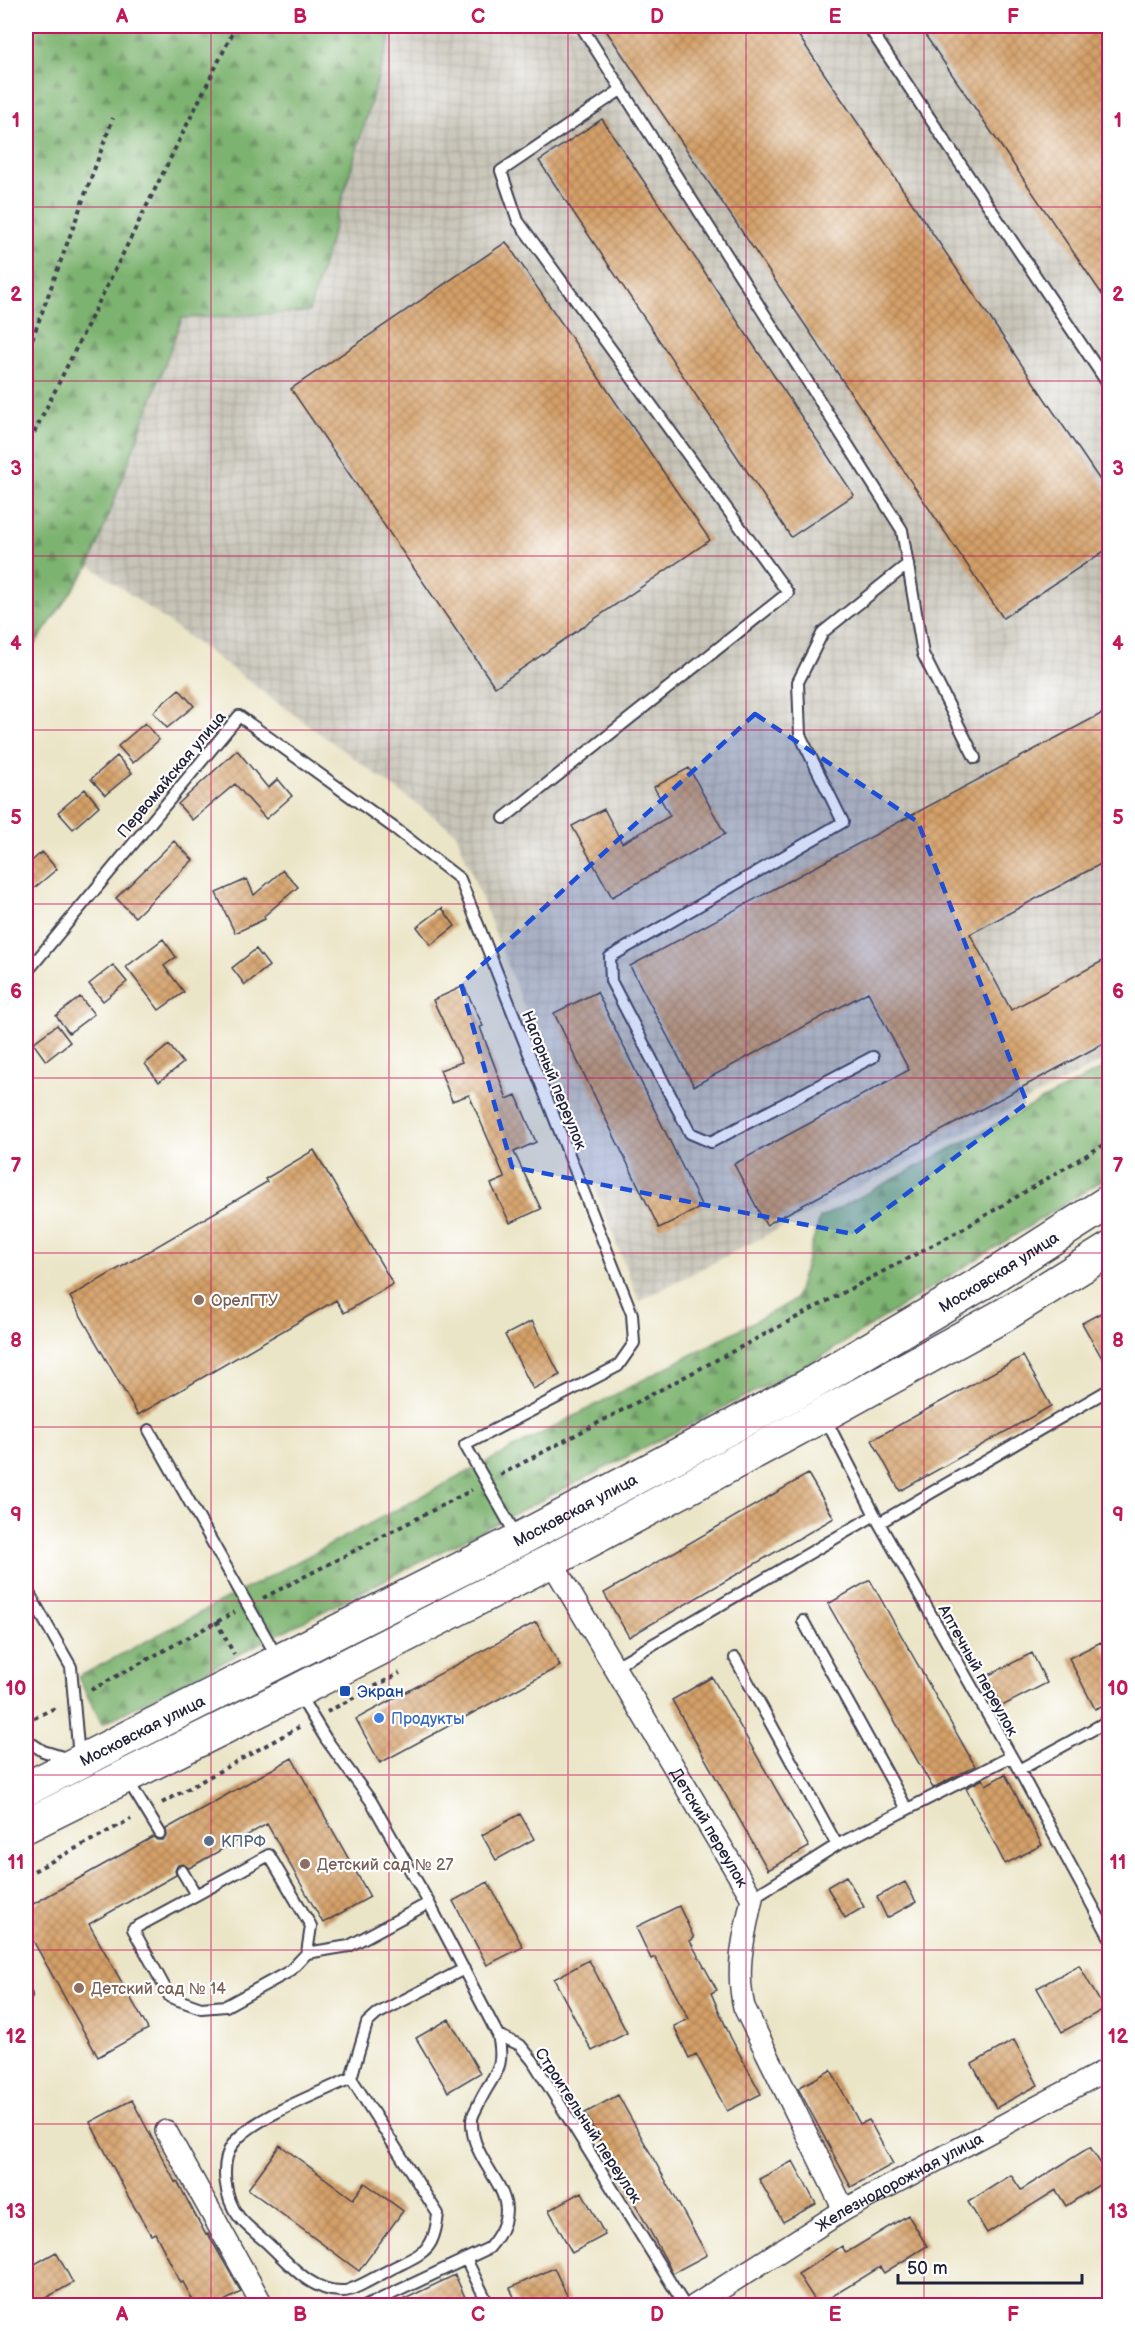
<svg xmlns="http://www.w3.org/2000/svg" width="1135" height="2331" viewBox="0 0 1135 2331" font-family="'Balsamiq Sans',sans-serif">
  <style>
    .industrial { fill: url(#industrial-grid) }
    .forest { fill: url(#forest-firs); stroke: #506a56; stroke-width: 1.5 }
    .building { fill: url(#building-cross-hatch) }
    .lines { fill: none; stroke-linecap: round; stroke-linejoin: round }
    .service-casing { stroke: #403f50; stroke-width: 14 }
    .minor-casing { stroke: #403f50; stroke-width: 24 }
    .primary-casing { stroke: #403f50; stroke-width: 36 }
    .path { stroke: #403f50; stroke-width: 4; stroke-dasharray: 4.5 4.5; stroke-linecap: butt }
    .service { stroke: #fff; stroke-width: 10 }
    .minor { stroke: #fff; stroke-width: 21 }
    .primary { stroke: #fff; stroke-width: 33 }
    .marked { fill: #1d4ed8; fill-opacity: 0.2; stroke: #1d4ed8; stroke-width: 4.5; stroke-dasharray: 12 8; stroke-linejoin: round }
    .grid { fill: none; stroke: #c2185b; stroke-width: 1.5; stroke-opacity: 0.55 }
    .education-dot { fill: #8d6e63; stroke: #fff; stroke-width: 2 }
    .transit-dot { fill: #1a4fb4; stroke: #fff; stroke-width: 2 }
    .shop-dot { fill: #3f7fe0; stroke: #fff; stroke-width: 2 }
    .service-dot { fill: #5c6f8a; stroke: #fff; stroke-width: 2 }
    .labels { text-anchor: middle; stroke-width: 4.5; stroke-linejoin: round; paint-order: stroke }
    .street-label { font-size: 16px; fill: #22223b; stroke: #fff }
    .education-label { font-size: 16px; fill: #785e54; stroke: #fff; text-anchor: start }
    .transit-label { font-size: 16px; fill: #164399; stroke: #fff; text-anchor: start }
    .shop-label { font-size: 16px; fill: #366cbe; stroke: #fff; text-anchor: start }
    .service-label { font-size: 16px; fill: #4e5e75; stroke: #fff; text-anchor: start }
    .neatline { fill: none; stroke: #c2185b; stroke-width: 2 }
    .grid-label { font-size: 20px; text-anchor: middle; font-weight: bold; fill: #c2185b }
  </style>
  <defs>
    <pattern id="industrial-grid" width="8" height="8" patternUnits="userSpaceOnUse" patternTransform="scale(1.5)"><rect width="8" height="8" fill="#c8c4b8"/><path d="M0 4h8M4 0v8" fill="none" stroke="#aca89f"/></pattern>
    <pattern id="forest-firs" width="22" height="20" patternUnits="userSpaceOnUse" patternTransform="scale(1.5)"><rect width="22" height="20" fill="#7db370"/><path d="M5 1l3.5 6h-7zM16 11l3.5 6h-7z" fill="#66915d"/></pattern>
    <pattern id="building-cross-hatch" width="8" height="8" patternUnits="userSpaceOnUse" patternTransform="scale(1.5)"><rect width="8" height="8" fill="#d5a067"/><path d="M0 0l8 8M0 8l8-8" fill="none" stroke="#ac8256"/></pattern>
  </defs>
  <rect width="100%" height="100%" fill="#fff"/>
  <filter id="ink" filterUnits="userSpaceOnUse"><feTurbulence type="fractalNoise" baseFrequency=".0167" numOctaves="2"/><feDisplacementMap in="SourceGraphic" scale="12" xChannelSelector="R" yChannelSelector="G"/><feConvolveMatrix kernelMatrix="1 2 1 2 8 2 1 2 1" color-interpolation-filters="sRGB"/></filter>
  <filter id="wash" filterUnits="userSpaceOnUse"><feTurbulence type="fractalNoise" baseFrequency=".008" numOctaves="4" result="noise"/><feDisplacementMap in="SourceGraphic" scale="24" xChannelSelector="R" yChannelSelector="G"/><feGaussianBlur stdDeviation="1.35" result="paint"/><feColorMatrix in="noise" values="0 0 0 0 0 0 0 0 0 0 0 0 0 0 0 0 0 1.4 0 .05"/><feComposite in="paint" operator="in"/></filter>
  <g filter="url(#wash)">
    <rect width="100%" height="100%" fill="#ebe5c7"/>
    <path class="industrial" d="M 393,26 L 1109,26 L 1109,1058 L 639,1301 L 456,833 L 90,565 L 182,317 L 309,312 Z"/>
    <path class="forest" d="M 34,26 L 393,26 L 309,312 L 182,318 L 90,565 L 26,657 L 26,56 Z
      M 1109,1065 L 1109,1176 L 813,1362 L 102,1724 L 78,1677 L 795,1300 L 820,1218 Z"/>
    <g id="blocks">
      <path class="building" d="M 603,26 L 792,26 L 1110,495 L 1110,547 L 1003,618 Z
        M 919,26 L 1110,26 L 1110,306 Z
        M 602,119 L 854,495 L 791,537 L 539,161 Z
        M 506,242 L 710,540 L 495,687 L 291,389 Z
        M 179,689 L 194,706 L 167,728 L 153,712 Z
        M 1110,709 L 1110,859 L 970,934 L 1011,1010 L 1110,957 L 1110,1040 L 766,1225 L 734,1164 L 909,1070 L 868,992 L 694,1086 L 630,966 Z
        M 145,723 L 159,740 L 133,763 L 118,746 Z
        M 237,750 L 268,788 L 278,779 L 292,796 L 266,819 L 235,784 L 192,820 L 178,804 Z
        M 117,756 L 132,773 L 105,795 L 91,779 Z
        M 689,768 L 725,834 L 612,897 L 572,826 L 604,809 L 622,843 L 670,816 L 654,787 Z
        M 85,789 L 99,806 L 73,829 L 58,812 Z
        M 174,841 L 193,860 L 135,917 L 116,898 Z
        M 42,852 L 57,869 L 26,895 L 26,866 Z
        M 283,870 L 298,887 L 264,916 L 265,919 L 235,933 L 216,893 L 247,879 L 254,895 Z
        M 442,908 L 455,926 L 431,945 L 417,927 Z
        M 163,939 L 176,957 L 164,966 L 184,992 L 159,1010 L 126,967 Z
        M 256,949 L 269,966 L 245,985 L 232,968 Z
        M 113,965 L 127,982 L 103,1001 L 89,984 Z
        M 464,986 L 483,1026 L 480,1027 L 507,1099 L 516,1095 L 536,1142 L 514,1152 L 541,1209 L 510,1223 L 491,1184 L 505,1178 L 469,1095 L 452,1101 L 440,1070 L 462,1062 L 433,1000 Z
        M 597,992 L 702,1207 L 659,1228 L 554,1013 Z
        M 80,997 L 94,1014 L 69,1033 L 56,1016 Z
        M 57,1025 L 70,1042 L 46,1061 L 33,1043 Z
        M 169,1045 L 183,1063 L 159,1082 L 145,1064 Z
        M 314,1150 L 393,1284 L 344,1313 L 336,1300 L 138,1415 L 70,1297 L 267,1182 L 265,1179 Z
        M 1110,1308 L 1110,1372 L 1082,1323 Z
        M 532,1321 L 560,1375 L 533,1389 L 505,1335 Z
        M 1023,1356 L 1051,1406 L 900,1491 L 872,1440 Z
        M 808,1474 L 834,1518 L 629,1637 L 604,1593 Z
        M 870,1580 L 975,1766 L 933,1788 L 828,1604 Z
        M 536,1622 L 560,1666 L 380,1763 L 356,1719 Z
        M 1101,1642 L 1110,1658 L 1110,1702 L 1095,1709 L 1069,1658 Z
        M 1032,1653 L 1047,1683 L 1002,1706 L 987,1676 Z
        M 712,1677 L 809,1847 L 768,1870 L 672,1700 Z
        M 292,1758 L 370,1897 L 323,1923 L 267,1824 L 189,1868 L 183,1864 L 178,1865 L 175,1870 L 176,1875 L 89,1924 L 148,2029 L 98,2057 L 26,1928 L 26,1908 L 153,1837 L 157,1840 L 163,1840 L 167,1836 L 166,1829 Z
        M 1005,1774 L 1042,1845 L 1005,1864 L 966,1788 L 983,1779 L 986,1785 Z
        M 520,1814 L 534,1839 L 496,1860 L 482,1835 Z
        M 846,1876 L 864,1907 L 845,1918 L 827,1887 Z
        M 488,1882 L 523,1947 L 487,1965 L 453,1901 Z
        M 905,1882 L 916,1902 L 887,1918 L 877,1897 Z
        M 679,1906 L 694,1938 L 690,1941 L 717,1990 L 711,1993 L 731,2038 L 761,2094 L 727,2111 L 696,2054 L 689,2058 L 674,2026 L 689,2019 L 655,1957 L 651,1959 L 636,1927 Z
        M 589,1960 L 627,2033 L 592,2051 L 554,1979 Z
        M 1079,1965 L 1104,2009 L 1062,2032 L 1037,1988 Z
        M 449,2019 L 480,2073 L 448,2092 L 416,2038 Z
        M 1014,2040 L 1038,2085 L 996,2108 L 972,2064 Z
        M 831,2070 L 860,2124 L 869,2120 L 893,2164 L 851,2187 L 798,2088 Z
        M 618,2095 L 707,2255 L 673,2273 L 585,2113 Z
        M 132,2100 L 175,2182 L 177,2181 L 206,2235 L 208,2234 L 241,2292 L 215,2306 L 196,2306 L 183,2282 L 181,2283 L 155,2233 L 151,2235 L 129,2198 L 90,2122 Z
        M 280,2145 L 353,2199 L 365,2183 L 403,2211 L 359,2271 L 248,2189 Z
        M 1090,2147 L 1110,2178 L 1066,2206 L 1056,2190 L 987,2233 L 968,2202 L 1011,2175 L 1021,2190 Z
        M 793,2161 L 816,2204 L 783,2222 L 759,2179 Z
        M 582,2192 L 605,2235 L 572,2253 L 549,2210 Z
        M 908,2215 L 927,2246 L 884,2273 L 880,2267 L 818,2305 L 798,2274 L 842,2246 L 846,2253 Z
        M 56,2252 L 73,2283 L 31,2306 L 26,2306 L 26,2269 Z
        M 554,2268 L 569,2300 L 556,2306 L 518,2306 L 510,2288 Z
        M 455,2275 L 469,2306 L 390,2306 Z"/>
    </g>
  </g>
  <g filter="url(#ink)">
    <use href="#blocks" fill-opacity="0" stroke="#403f50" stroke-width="1.5"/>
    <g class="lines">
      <g class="service-casing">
        <path id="service" d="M 581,26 L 902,530 L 923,654 L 975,758
          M 868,26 L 1110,387
          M 504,818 L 788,593 L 518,221 L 501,171 L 622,89
          M 26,973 L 239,716 L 397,830 L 460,879 L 632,1314 L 634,1343 L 618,1366 L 465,1445 L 517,1537
          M 873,1057 L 711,1142 L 690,1133 L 611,981 L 610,957 L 843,822 L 800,735 L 798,682 L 823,632 L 908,564
          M 825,1418 L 879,1523 L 1019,1770 L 1110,1938
          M 149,1430 L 277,1657
          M 879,1523 L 1110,1389
          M 26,1588 L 71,1667 L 79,1758
          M 803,1621 L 907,1809
          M 735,1658 L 837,1845
          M 614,1667 L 875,1515
          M 298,1693 L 326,1739 L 371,1801 L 429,1903 L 498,2035 L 520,2045 L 533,2061 L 685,2306
          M 26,1740 L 43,1751 L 69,1759
          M 1019,1770 L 1110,1720
          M 127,1779 L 160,1833
          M 182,1871 L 196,1895 L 133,1929 L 170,1997 L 201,2008 L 226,2006 L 290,1971 L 307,1953 L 311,1926 L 269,1855 L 196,1895
          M 752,1898 L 837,1845 L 1010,1757
          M 307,1953 L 349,1946 L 429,1903
          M 26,1995 L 26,1996
          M 351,2078 C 320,2093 251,2118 233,2144 C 219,2163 225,2200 239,2217 C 246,2226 257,2234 266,2242 C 288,2262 311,2293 344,2291 C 354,2291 386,2271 397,2266 C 427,2251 434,2249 438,2214 L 351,2078 L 367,2023 L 377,2014 L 464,1969
          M 466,2259 L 489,2306
          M 366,2306 L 489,2248 C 536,2194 470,2172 472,2120 C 472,2115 477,2108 479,2103 C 493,2073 506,2071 498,2035"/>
      </g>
      <g class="minor-casing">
        <g id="minor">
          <path id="s1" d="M 551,1561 L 752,1898 C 744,1937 735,1968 744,2007 L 844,2210"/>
          <path d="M 166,2131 L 263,2306"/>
          <path id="s2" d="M 694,2306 L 844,2210 L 1110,2068"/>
        </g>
      </g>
      <g class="primary-casing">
        <g id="primary">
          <path id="s3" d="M 26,1789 L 518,1540 L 806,1387 L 985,1281 L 1110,1201"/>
          <path d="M 26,1826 L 297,1691 L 551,1561 L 823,1415 L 1004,1315 L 1110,1249"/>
        </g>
      </g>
      <path class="path" d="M 26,356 L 113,118
        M 26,449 L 236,26
        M 500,1475 L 961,1230 L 1110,1141
        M 263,1598 L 472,1490
        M 216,1621 L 234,1654
        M 91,1690 L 235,1612
        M 327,1712 L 400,1673
        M 26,1722 L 57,1707
        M 162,1803 L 299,1727
        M 26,1875 L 131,1819"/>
      <use href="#service" class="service"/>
      <use href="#minor" class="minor"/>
      <use href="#primary" class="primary"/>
    </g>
  </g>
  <path class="marked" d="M 755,714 L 918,822 L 1027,1103 L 853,1234 L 512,1167 L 461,984 Z"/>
  <path class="grid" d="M 211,26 L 211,2306M 389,26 L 389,2306M 568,26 L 568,2306M 746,26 L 746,2306M 924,26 L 924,2306M 26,207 L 1110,207M 26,381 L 1110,381M 26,556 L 1110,556M 26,730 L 1110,730M 26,904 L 1110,904M 26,1078 L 1110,1078M 26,1253 L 1110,1253M 26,1427 L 1110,1427M 26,1601 L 1110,1601M 26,1775 L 1110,1775M 26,1950 L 1110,1950M 26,2124 L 1110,2124"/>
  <g class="education-dot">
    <circle cx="199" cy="1300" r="6"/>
    <circle cx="305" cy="1864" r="6"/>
    <circle cx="79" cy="1988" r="6"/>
  </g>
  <rect class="transit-dot" x="339" y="1685" width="12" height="12" rx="3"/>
  <circle class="shop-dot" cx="379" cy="1718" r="6"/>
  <circle class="service-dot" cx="209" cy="1841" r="6"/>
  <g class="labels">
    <g class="street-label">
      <text transform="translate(171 774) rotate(-50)" y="6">Первомайская улица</text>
      <text transform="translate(555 1080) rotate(68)" y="6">Нагорный переулок</text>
      <text dy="6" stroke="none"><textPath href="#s3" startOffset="1102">Московская улица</textPath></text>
      <text dy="6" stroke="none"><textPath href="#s3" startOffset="616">Московская улица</textPath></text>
      <text transform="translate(979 1670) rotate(61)" y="6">Аптечный переулок</text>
      <text dy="6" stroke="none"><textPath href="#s3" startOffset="130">Московская улица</textPath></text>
      <text dy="6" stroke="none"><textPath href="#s1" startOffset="310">Детский переулок</textPath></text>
      <text transform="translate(589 2125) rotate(57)" y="6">Строительный переулок</text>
      <text dy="6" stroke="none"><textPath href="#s2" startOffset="240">Железнодорожная улица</textPath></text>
    </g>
    <g class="education-label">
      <text x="211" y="1306">ОрелГТУ</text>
      <text x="317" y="1870">Детский сад № 27</text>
      <text x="91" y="1994">Детский сад № 14</text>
    </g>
    <g class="transit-label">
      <text x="357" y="1697">Экран</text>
    </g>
    <g class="shop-label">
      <text x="391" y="1724">Продукты</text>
    </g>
    <g class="service-label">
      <text x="221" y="1847">КПРФ</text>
    </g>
  </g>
  <rect width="1135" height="2331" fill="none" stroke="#fff" stroke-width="66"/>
  <path d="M898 2274v9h184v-9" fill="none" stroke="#22223b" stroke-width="3"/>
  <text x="907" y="2274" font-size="18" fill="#22223b" stroke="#ffffff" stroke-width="4.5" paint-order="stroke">50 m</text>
  <rect x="33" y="33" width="1069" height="2265" class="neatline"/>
  <g class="grid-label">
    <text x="122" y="23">A</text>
    <text x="300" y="23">B</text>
    <text x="478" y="23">C</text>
    <text x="657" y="23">D</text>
    <text x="835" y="23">E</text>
    <text x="1013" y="23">F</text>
    <text x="16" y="127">1</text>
    <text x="1118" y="127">1</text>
    <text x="16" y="301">2</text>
    <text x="1118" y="301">2</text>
    <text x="16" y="475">3</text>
    <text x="1118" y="475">3</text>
    <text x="16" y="650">4</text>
    <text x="1118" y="650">4</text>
    <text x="16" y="824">5</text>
    <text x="1118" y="824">5</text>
    <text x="16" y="998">6</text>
    <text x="1118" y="998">6</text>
    <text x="16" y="1172">7</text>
    <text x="1118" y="1172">7</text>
    <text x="16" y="1347">8</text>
    <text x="1118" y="1347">8</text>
    <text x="16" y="1521">9</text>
    <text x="1118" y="1521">9</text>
    <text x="16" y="1695">10</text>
    <text x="1118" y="1695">10</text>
    <text x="16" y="1869">11</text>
    <text x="1118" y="1869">11</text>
    <text x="16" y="2043">12</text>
    <text x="1118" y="2043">12</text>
    <text x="16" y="2218">13</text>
    <text x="1118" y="2218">13</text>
    <text x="122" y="2321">A</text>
    <text x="300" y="2321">B</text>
    <text x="478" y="2321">C</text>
    <text x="657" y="2321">D</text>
    <text x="835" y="2321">E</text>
    <text x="1013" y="2321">F</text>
  </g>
</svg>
